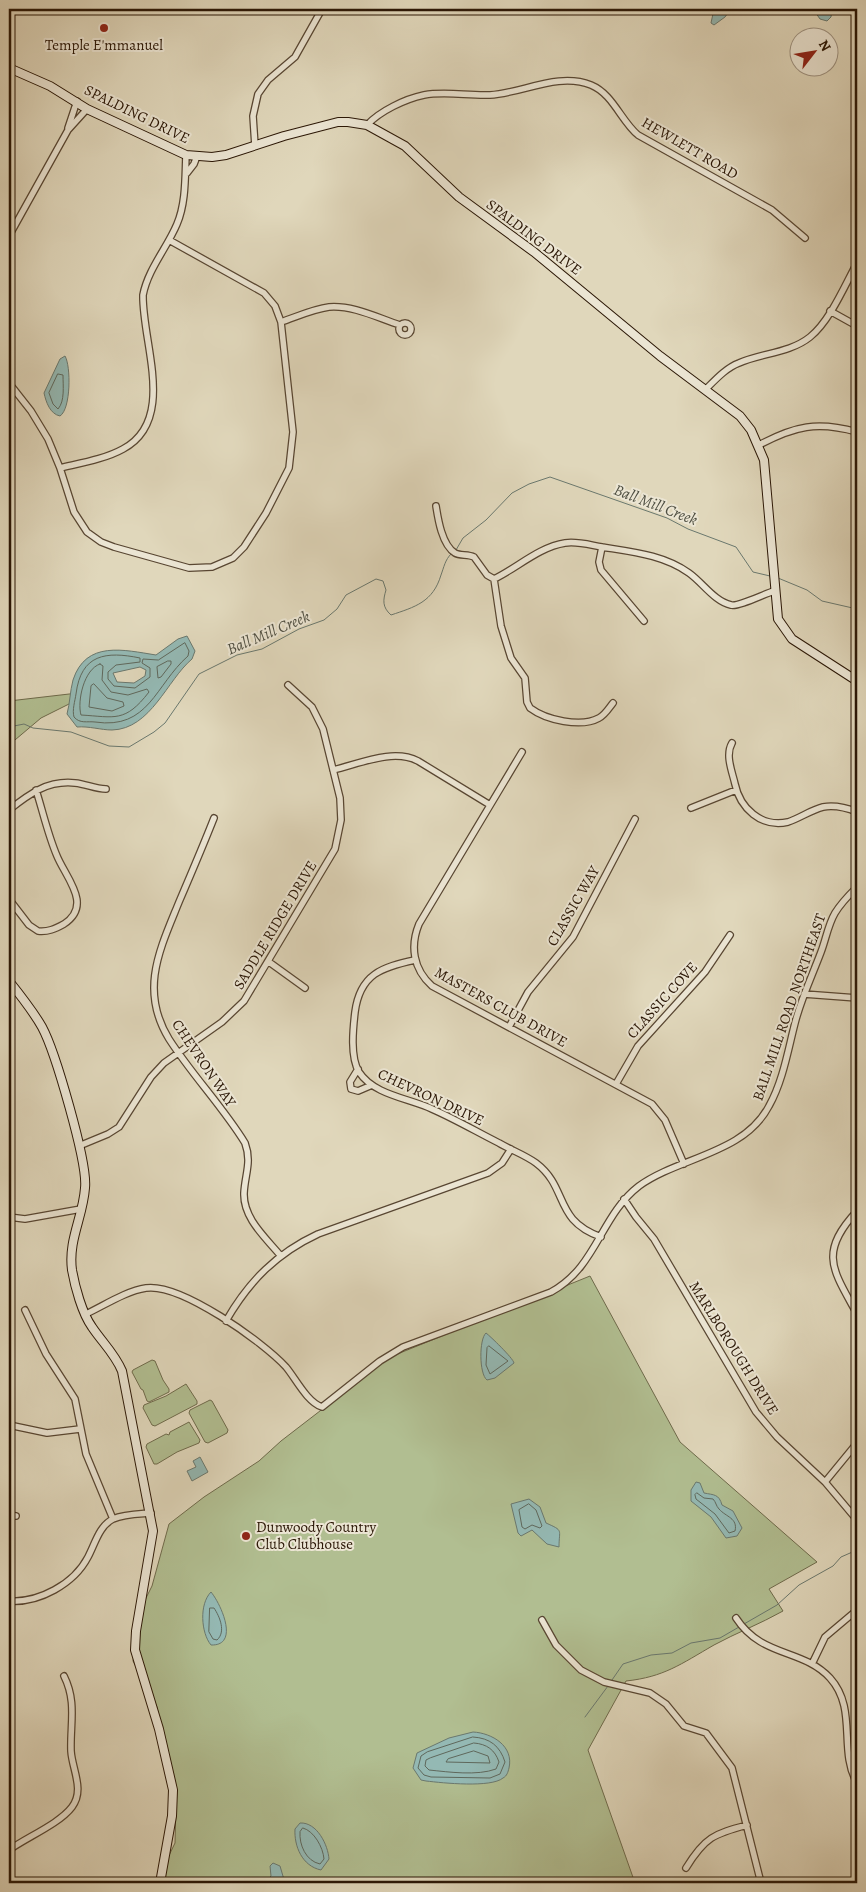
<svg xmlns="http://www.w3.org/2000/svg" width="866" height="1892" viewBox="0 0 866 1892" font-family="Alegreya,serif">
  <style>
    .green { fill: #b1be91; stroke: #6e6a4b }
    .water { fill: #94b9b4; stroke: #6a786e; fill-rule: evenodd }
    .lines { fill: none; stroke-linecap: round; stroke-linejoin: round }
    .shore { stroke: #5f685c; stroke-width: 1 }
    .stream { stroke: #6a786e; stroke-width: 1 }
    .street-casing { stroke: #584632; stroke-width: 8 }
    .secondary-casing { stroke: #2a1605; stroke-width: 10 }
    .street { stroke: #ebe5d3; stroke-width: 5.5 }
    .secondary { stroke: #ebe5d3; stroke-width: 8 }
    .poi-dot { fill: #8f2418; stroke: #ebe5d3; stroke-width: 2 }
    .labels { text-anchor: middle; stroke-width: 4; stroke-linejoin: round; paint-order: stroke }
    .poi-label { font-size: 15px; fill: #2a1605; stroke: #ebe5d3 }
    .street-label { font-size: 15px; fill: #2a1605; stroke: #ebe5d3 }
    .water-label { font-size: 16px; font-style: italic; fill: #4f4f42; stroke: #ebe5d3 }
  </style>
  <rect width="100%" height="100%" fill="#e0d7bb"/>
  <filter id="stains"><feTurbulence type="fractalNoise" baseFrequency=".004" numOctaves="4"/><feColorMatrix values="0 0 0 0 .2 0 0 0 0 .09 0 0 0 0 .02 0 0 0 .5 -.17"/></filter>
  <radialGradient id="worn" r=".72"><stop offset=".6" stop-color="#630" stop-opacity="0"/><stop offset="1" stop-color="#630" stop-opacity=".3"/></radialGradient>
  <path class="green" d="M 95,691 L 41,718 L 9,745 L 9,701 Z
    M 590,1276 L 680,1442 L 817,1562 L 769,1589 L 783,1611 C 760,1624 736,1633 714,1645 C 681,1664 664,1677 626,1681 L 588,1750 L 635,1883 L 161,1883 L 161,1872 L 175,1843 L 176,1803 L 157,1707 L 133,1661 L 139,1612 L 152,1586 L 169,1524 L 204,1497 L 259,1461 L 281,1441 L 390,1357 Z
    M 152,1360 L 155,1361 L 163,1380 L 169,1389 L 169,1392 L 149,1402 L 147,1401 L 143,1390 L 141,1389 L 132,1372 L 133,1370 Z
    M 186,1384 L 197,1401 L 197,1404 L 155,1426 L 152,1425 L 143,1408 L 144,1405 L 166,1396 Z
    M 210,1400 L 212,1401 L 228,1430 L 227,1433 L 208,1443 L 205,1442 L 189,1413 L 190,1410 Z
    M 189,1422 L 200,1440 L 199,1443 L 177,1452 L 157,1464 L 154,1464 L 146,1447 L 147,1444 L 166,1434 L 169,1435 L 170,1432 Z"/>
  <path class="water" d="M 714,9 L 731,9 L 725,17 L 714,25 L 711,23 Z
    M 813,9 L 832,9 L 831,17 L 827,21 L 820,19 Z
    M 65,356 C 71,366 71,409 60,416 C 50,414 46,402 44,393 L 60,359 Z
    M 187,636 L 195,651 L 192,659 C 167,680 151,729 112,730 C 101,730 89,726 77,727 L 67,714 C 70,703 70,691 73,680 C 86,640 124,650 156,655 L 178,639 ZM 140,667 L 146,670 L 145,676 L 134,683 L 117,682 L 113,673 Z
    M 486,1333 C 490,1336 513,1358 514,1363 L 495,1378 L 487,1380 C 479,1374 479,1339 486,1333 Z
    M 200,1457 L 208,1472 L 192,1481 L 187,1471 L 196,1467 L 193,1461 Z
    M 696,1482 L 700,1483 L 704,1493 C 714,1495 719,1494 722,1505 L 733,1511 L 742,1528 L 737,1536 L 726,1538 L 711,1517 L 691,1501 L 691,1490 Z
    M 529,1499 L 540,1507 L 546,1523 C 564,1531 559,1529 559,1547 L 547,1544 L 532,1530 L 521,1536 L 518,1533 L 511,1504 Z
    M 211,1592 C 221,1604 240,1646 211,1645 C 201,1633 199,1604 211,1592 Z
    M 473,1732 C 492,1733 514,1746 509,1768 C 508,1772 507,1776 503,1778 C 491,1788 443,1783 426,1781 L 421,1780 L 413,1768 L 417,1753 L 449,1738 Z
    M 300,1823 C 317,1822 328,1845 329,1859 L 321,1870 C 302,1866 294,1846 295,1829 Z
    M 273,1863 L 280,1866 L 285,1883 L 265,1883 L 271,1876 L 270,1866 Z"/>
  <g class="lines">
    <path class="shore" d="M 58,374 L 63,375 C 63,386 65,401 58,409 L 53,404 L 49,393 Z
      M 185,643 L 189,651 L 188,656 C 155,685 149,730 95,722 C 87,721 80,724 74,717 C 72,710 75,701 76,694 C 81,654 106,651 140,658 L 140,662 L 116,665 L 108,672 L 108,679 L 114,686 L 135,688 L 150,677 L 150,668 L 142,663 L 143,659 L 158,660 Z
      M 168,661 L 171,661 L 171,664 L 161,677 L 158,678 L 157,667 Z
      M 100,664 L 103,666 L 102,680 L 111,692 L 128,695 L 147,689 L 149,692 C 125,723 115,717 81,715 C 77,701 84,669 100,664 Z
      M 94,684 L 107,698 L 123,702 L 124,706 L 112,711 L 89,707 L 91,686 Z
      M 489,1346 L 508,1361 L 490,1374 L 486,1365 L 487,1348 Z
      M 697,1493 L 704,1498 L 713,1499 C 716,1502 716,1506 719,1509 C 726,1517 738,1518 735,1531 L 729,1533 L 715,1514 L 696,1499 L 695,1495 Z
      M 529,1504 L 536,1510 L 542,1526 L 540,1528 L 532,1525 L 525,1529 L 522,1527 L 519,1510 Z
      M 210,1608 L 214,1608 C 220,1617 226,1632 217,1640 L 213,1639 L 209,1632 Z
      M 473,1737 C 490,1738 500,1746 505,1762 L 500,1774 L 490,1778 L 431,1777 L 424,1775 L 418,1768 L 421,1756 L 427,1752 Z
      M 474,1743 C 487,1744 495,1750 499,1762 L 496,1769 C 477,1776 449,1772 429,1770 L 425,1766 L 426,1760 L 430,1758 Z
      M 474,1751 L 488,1756 L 490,1763 L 446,1762 L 448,1759 Z
      M 303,1828 C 314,1831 323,1847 324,1859 L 320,1864 C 306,1861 299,1845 300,1832 Z"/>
    <path class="stream" d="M 456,550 L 463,538 L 486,520 L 512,493 L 529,484 L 550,477 L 667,518 L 688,529 L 736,547 L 753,572 L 770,576
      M 778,578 L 807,590 L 822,601 L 857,609
      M 9,727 L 24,724 L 33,728 L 71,732 L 109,746 L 129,747 L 154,732 L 165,723 L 199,674 L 237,655 L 262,649 L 299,629 L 324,620 L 337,609 L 346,595 L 376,579 L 383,581 L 386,590 C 383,600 382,607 391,615 C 415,607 433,602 441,575 C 444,567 445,560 451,554
      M 744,1624 L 777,1605 L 799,1585 L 833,1566 L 841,1557 L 857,1550
      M 612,1680 L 623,1664 L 651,1655 L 672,1653 L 691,1643 L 720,1638 L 739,1627
      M 585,1717 L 608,1686"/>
    <g class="street-casing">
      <path id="street" d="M 367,125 C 380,111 405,99 424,95 C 446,91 468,96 490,95 C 523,93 558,72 591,85 C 613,94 621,121 638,135 L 772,210 L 805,238
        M 68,128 L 77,101
        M 255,146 L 253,116 L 258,94 L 268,80 L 295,57 L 322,9
        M 187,173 L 194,164 L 197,156
        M 9,236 L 68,130 L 87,109
        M 830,311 L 857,326
        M 281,322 C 296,317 313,309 329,307 C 353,305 378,318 400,325
        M399 329a6 6 0 1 1 12 0a6 6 0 1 1-12 0Z
        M 9,383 L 31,411 L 48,439 L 60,468 L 74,512 L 87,532 L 101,542 L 114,547 L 189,568 L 212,567 L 233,558 L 244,547 L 266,513 L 289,468 L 293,432 L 281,322 L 275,306 L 264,293 L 169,240
        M 706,389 C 716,379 726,368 739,363 C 762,353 790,353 810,337 C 830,321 845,285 857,263
        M 759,445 C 795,426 817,421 857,432
        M 60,468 C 81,463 105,459 123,449 C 177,420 142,343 143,295 C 148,269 167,248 177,224 C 186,203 185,177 186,155
        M 436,506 C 438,519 442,545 455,553 C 460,556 468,554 474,557 L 487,575 L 494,579
        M 602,547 L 599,562 L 601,570 L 644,621
        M 494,579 C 517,568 539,547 565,543 C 577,541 590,545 602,547 C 633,552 664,555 689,573 C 703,583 714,601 731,605 C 738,607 764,594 774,591
        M 494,579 L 501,626 L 511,658 L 525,678 L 527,702 L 530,708 C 546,720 581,728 599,718 C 605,715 609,708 613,703
        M 732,743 C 725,755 732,771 735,784 C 740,808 761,828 788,822 C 800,818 811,810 823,807 C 834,805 847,808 857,812
        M 522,752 L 419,924 C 410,946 413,969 432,986 L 652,1104 L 665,1120 L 684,1164
        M 333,770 C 359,764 393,748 418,761 L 490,805
        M 691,808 L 736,790
        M 9,810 C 29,794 48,780 75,783 C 86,784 95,789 106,789
        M 214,818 C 203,846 191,874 179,902 C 160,949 139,990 169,1039 C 192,1075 223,1107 245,1143 C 252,1162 245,1174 244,1193 C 243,1218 265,1237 280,1255
        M 9,899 L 29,925 L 38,931 C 48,932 55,929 64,924 C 93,905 66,878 57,856 C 48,835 43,812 36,790
        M 415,960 C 382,967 360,974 355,1012 C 353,1029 350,1057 359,1072 C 374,1095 408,1098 432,1109 C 455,1119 477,1132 499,1143 C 511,1150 525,1155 536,1163 C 569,1188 553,1220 601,1237
        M 269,962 L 305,988
        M 804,994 L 857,998
        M 509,1027 L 528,992 L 573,937 L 635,819
        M 358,1069 L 350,1082 L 351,1089 L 358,1091 L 372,1085
        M 616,1084 L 638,1046 L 705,972 L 730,935
        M 79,1146 L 108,1134 L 119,1127 L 151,1077 L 164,1063 L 222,1022 L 244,1001 L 335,849 L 341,820 L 340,798 L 323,729 L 312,707 L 288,685
        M 624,1199 L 636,1217 L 654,1239 L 756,1412 L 777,1437 L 825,1482 L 857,1520
        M 857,1211 C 818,1253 833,1270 857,1314
        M 9,1217 L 25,1219 L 81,1209
        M 25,1310 L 46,1354 L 75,1399 L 86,1454 L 113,1519
        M 86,1314 C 105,1305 126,1291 146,1288 C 181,1283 263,1342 286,1367 C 296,1379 307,1402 322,1407 L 380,1361 L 403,1347 L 551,1292 C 597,1267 600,1216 639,1186 C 679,1157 744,1154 769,1106 C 783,1081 788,1050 795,1023 C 801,999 812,976 821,952 C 826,939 828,925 835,913 C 841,903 849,895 857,887
        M 226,1321 C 249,1281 277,1253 318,1234 L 488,1173 L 502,1163 L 511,1149
        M 9,1425 L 47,1433 L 80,1429
        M 825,1482 L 857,1443
        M 9,1515 L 16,1516
        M 9,1601 C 39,1603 74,1584 88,1557 C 95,1544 99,1526 113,1519 C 124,1514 139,1514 151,1513
        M 736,1618 C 762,1658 802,1648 830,1678 C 858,1709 838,1750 857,1783
        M 542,1620 L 556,1645 L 581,1670 L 604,1682 L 650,1693 L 666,1704 L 684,1726 L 706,1733 L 732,1768 L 761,1883
        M 812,1664 L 825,1637 L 857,1610
        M 9,1850 C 27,1837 59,1824 72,1807 C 85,1790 72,1769 71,1751 C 70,1724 77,1702 64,1676
        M 686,1868 C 705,1837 714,1834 747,1825"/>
    </g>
    <g class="secondary-casing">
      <path id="secondary" d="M 9,68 L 50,86 L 87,109 L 186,155 L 212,157 L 226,155 L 284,136 L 338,122 L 348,122 L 367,125 L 405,146 L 459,197 L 534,252 L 660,356 L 740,416 L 751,430 L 764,460 L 778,619 L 792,639 L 857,681
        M 9,981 C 21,996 33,1011 42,1027 C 55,1051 88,1163 85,1188 C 83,1217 68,1240 72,1270 C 75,1287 82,1313 92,1327 C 102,1342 115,1354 122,1371 L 153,1531 L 136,1631 L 135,1650 L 159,1729 L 173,1790 L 172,1816 L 160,1883"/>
    </g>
    <use href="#street" class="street"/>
    <use href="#secondary" class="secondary"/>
  </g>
  <g class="poi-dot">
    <circle cx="104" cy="28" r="5"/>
    <circle cx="246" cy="1536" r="5"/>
  </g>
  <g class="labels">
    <g class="poi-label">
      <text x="104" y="50">Temple E'mmanuel</text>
      <text x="256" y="1532" text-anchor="start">Dunwoody Country<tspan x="256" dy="17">Club Clubhouse</tspan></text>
    </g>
    <g class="street-label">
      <text transform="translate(137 114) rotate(26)" y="5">SPALDING DRIVE</text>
      <text transform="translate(690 148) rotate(30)" y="5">HEWLETT ROAD</text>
      <text transform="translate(534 237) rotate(37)" y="5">SPALDING DRIVE</text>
      <text transform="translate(573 906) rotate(-60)" y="5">CLASSIC WAY</text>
      <text transform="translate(275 925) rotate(-59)" y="5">SADDLE RIDGE DRIVE</text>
      <text transform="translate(662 1000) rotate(-48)" y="5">CLASSIC COVE</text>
      <text transform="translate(501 1007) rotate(29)" y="5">MASTERS CLUB DRIVE</text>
      <text transform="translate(789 1007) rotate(-71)" y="5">BALL MILL ROAD NORTHEAST</text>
      <text transform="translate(204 1063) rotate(56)" y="5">CHEVRON WAY</text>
      <text transform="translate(431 1097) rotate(25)" y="5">CHEVRON DRIVE</text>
      <text transform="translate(734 1348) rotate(58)" y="5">MARLBOROUGH DRIVE</text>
    </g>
    <g class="water-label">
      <text transform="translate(656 504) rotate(21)" y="6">Ball Mill Creek</text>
      <text transform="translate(268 632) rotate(-23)" y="6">Ball Mill Creek</text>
    </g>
  </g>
  <rect width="866" height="1892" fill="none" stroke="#e0d7bb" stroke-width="30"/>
  <rect x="10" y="10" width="846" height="1872" fill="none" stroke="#2a1605" stroke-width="2.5"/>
  <rect x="15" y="15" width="836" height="1862" fill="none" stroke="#2a1605"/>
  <g transform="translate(814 52) rotate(59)"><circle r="24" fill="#ebe5d3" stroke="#9e9281"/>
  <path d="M0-4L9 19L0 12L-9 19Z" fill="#8f2418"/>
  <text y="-8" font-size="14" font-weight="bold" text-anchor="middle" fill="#2a1605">N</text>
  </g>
  <rect width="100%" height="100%" filter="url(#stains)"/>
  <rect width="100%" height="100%" fill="url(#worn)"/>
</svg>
